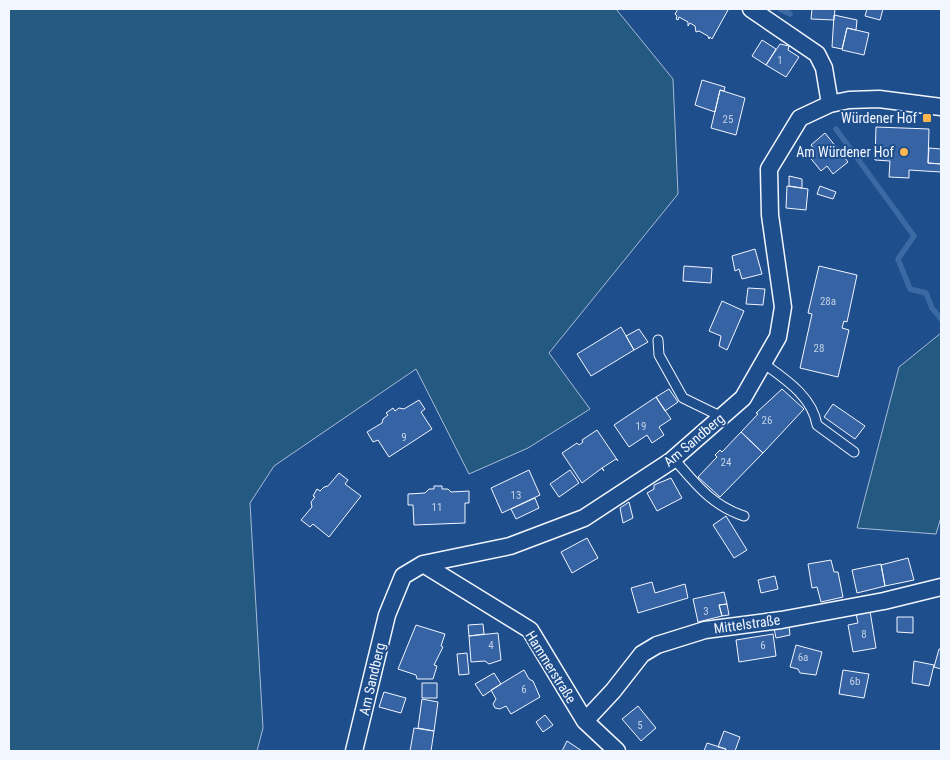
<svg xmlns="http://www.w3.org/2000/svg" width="950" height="760" viewBox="0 0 950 760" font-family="'Roboto Condensed',sans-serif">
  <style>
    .green { fill: #245a82; stroke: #a8bbd7 }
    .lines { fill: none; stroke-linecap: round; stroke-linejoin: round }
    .stream { stroke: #3b69a3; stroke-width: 5.5 }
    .building { fill: #3563a3; stroke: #f2f6ff }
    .lane-casing { stroke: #f2f6ff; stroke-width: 11 }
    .street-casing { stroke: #f2f6ff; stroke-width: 19 }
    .lane { stroke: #1f4e8c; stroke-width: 9 }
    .street { stroke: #1f4e8c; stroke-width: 16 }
    .poi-dot { fill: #ffb74d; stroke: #1f4e8c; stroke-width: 2 }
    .labels { text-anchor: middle; stroke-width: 4; stroke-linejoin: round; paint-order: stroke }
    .number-label { font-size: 11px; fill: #c3d1e8 }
    .poi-label { font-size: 14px; fill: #f2f6ff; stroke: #1f4e8c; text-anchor: end }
    .street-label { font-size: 14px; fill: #f2f6ff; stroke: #1f4e8c }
  </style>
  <rect width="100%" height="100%" fill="#1f4e8c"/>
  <path class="green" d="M 9,9 L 616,9 L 673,79 L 678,194 L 549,353 L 590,409 L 528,448 L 469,474 L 416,369 L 274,466 L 250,503 L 263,728 L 257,751 L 9,751 Z
    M 941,333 L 941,517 L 936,534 L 857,528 L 899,367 Z"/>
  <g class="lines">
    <path class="stream" d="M 780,9 L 790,14
      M 836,129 L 914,236 L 898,259 L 910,289 L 926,293 L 932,308 L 941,319"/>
  </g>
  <path class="building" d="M 678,9 L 726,9 L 728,10 L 712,39 L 710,37 L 709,39 L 708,36 L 699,31 L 696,32 L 695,26 L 690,23 L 688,26 L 688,22 L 679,17 L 678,20 L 676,19 L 677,16 L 675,14 Z
    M 812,9 L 835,9 L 834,20 L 811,19 Z
    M 867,9 L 883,9 L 880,20 L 865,16 Z
    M 834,15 L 857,20 L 856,30 L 847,28 L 842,49 L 832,47 Z
    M 847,28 L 869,33 L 864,55 L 842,50 Z
    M 762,40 L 776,49 L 766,65 L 752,56 Z
    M 780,44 L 789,46 L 788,50 L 799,57 L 786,77 L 766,65 Z
    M 702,80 L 725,87 L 724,91 L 720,90 L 715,112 L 695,105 Z
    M 720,90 L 745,98 L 736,135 L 711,128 Z
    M 876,127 L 929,129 L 928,163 L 941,164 L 941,172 L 909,170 L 909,178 L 889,177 L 890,161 L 875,160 Z
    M 825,133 L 848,162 L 833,174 L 827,166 L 821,171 L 808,155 L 815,150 L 811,145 Z
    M 929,148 L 941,149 L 941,164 L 928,163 Z
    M 789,176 L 802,179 L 802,188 L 789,186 Z
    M 787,186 L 808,189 L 806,210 L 786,208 Z
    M 820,186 L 836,192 L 833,199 L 817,194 Z
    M 755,249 L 762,274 L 742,279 L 739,269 L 735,271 L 732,256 Z
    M 684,266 L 712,268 L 711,283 L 683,281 Z
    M 819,266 L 857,275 L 847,322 L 844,321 L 842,328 L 849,330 L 838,377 L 800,368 L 812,314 L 808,313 Z
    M 748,288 L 765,289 L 763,305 L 746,304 Z
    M 722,301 L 744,311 L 727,350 L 719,346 L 721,336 L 709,331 Z
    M 621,327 L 634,350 L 591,376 L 577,354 Z
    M 639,329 L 648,342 L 634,350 L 626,336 Z
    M 669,389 L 678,402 L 665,411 L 656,397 Z
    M 782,389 L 804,409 L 763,453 L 741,432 L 758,414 L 756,413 Z
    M 656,397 L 671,419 L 659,427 L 664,435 L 652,443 L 647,435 L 629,447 L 614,425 Z
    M 419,400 L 425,409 L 421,412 L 432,429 L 389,457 L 378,440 L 373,442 L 367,432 L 382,423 L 383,419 L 388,415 L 386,413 L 393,408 L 395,411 L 399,408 L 404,409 Z
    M 833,404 L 865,426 L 855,439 L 824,417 Z
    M 597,430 L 618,461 L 616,459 L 602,468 L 604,471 L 602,468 L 582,483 L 562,453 L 577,443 L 579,445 L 583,442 L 582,440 Z
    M 741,432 L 763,453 L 720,497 L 698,477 L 717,457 L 715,455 L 720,450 L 722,452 Z
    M 529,470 L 540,495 L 502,513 L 491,488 Z
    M 570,470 L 579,483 L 559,497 L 550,484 Z
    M 339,473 L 348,480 L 345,484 L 361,496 L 329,537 L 313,524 L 310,527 L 301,520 L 312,507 L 311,502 L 315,497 L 313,496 L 317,489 L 320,491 L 324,487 L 328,486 Z
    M 671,478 L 682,498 L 657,511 L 647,493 L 654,489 L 654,485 Z
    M 434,486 L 442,486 L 442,489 L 448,489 L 451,492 L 469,491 L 469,503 L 465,503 L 465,523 L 414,525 L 413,505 L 408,505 L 408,494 L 425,493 L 429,489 L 434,489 Z
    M 535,498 L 539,508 L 516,519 L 511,509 Z
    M 629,502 L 633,518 L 623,523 L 620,508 Z
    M 726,516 L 747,550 L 734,558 L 713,525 Z
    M 587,538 L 598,558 L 572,573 L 561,552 Z
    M 908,558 L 914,580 L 885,586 L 881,565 Z
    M 831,560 L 834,572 L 838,572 L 843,597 L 821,602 L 817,587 L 812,588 L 808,564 Z
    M 881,564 L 885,586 L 857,593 L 852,570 Z
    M 775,576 L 778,589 L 761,593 L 758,580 Z
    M 652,582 L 655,593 L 685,584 L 688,598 L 638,613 L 631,588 Z
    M 724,592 L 727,604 L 719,605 L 722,616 L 698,622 L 693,599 Z
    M 727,604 L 729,615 L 722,616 L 719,605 Z
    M 870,611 L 876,648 L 853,652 L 848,625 L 858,623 L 856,614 Z
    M 897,617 L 913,617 L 913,633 L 897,632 Z
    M 483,624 L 484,634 L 469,636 L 468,625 Z
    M 416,625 L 445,634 L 441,646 L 443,647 L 434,665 L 437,666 L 433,679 L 417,679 L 416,675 L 398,669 Z
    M 789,626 L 790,635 L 776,638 L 774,628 Z
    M 498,633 L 501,660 L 489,664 L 485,661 L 471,662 L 469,636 Z
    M 773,634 L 776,656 L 739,662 L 736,640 Z
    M 796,645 L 822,652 L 816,675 L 800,673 L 798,669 L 790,667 Z
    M 939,649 L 941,649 L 941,669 L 934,667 Z
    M 467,653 L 469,674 L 459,675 L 457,654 Z
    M 914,661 L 934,665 L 929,686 L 912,683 Z
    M 524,670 L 529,679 L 533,681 L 540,697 L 511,714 L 506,706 L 500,709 L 495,708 L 493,704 L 496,699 L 491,690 Z
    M 843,670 L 869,674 L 864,698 L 839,694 Z
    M 494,673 L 501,684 L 483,696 L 475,684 Z
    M 422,683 L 437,683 L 437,698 L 422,698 Z
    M 384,692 L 406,698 L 401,713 L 379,707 Z
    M 422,699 L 438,702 L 434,731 L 418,728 Z
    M 638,706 L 656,728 L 641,741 L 622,719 Z
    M 545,715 L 553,725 L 543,732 L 536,722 Z
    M 414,728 L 434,731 L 431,751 L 410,751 Z
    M 724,731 L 740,737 L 735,751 L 725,751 L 726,749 L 718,747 Z
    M 567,741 L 582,751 L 562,751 Z
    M 707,743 L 726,749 L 725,751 L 704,751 Z"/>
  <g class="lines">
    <g class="lane-casing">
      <path id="lane" d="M 658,340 L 659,355 L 683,398 L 722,417
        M 763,363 C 785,379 812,396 817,425 L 854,452
        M 674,459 C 696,484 711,505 744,516"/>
    </g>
    <g class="street-casing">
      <path id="street" d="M 751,9 L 817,54 L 824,68 L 830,104
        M 423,564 L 530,630 L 585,721 L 617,751
        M 585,721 L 613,691 L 642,654 L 657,645 L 705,630 L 781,620 L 884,601 L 941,587
        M 354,751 L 387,615 L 403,576 L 423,564 L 510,546 L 584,518 L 671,461 L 743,398 L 778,337 L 783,307 L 770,215 L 769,169 L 800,118 L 830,104 L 849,100 L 879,99 L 941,107"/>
    </g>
    <use href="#lane" class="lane"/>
    <use href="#street" class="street"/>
  </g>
  <g class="poi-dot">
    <rect x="922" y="113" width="10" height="10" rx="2.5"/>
    <circle cx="904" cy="152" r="5"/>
  </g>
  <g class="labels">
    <g class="number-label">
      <text x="780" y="64">1</text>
      <text x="728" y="123">25</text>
      <text x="828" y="305">28a</text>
      <text x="819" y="352">28</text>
      <text x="767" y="424">26</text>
      <text x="641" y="430">19</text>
      <text x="404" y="441">9</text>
      <text x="726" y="466">24</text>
      <text x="516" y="499">13</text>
      <text x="437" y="511">11</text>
      <text x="706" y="615">3</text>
      <text x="864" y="638">8</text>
      <text x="491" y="649">4</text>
      <text x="763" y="649">6</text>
      <text x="803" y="661">6a</text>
      <text x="855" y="685">6b</text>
      <text x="524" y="693">6</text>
      <text x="640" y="729">5</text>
    </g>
    <g class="poi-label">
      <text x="917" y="123">Würdener Hof</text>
      <text x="894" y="157">Am Würdener Hof</text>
    </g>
    <g class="street-label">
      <text transform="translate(694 440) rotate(-40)" y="5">Am Sandberg</text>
      <text transform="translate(747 624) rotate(-8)" y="5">Mittelstraße</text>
      <text transform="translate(551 667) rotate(58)" y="5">Hammerstraße</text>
      <text transform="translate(372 679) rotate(-77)" y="5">Am Sandberg</text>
    </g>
  </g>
  <rect width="950" height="760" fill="none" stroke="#f2f6ff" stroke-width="20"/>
</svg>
